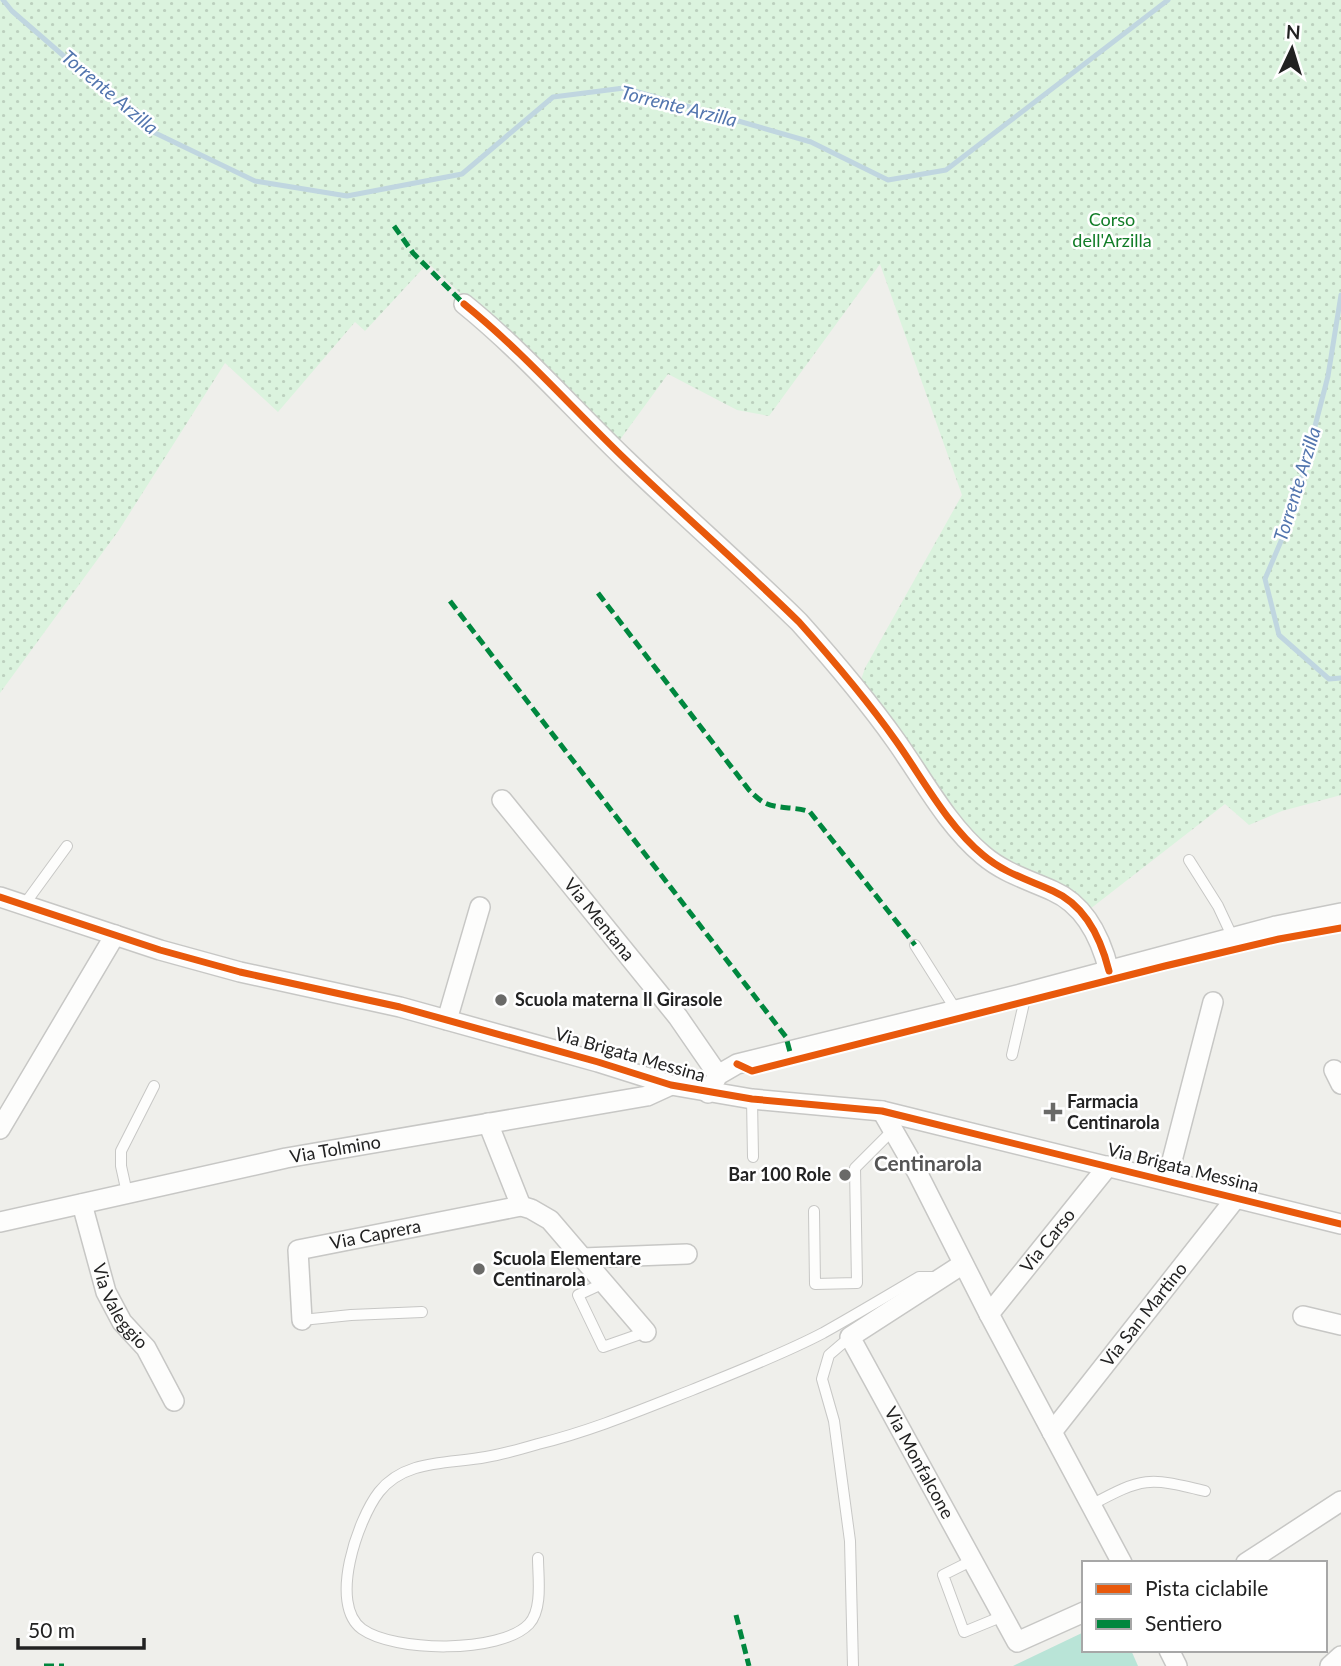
<svg xmlns="http://www.w3.org/2000/svg" width="1341" height="1666" viewBox="0 0 1341 1666" font-family="Lato,sans-serif">
  <style>
    .park { fill: url(#park-dots) }
    .pitch { fill: #b9e4d7 }
    .lines { fill: none; stroke-linecap: round; stroke-linejoin: round }
    .stream { stroke: #c0d6e0; stroke-width: 5 }
    .lane-casing { stroke: #c7c7c5; stroke-width: 12 }
    .street-casing { stroke: #c7c7c5; stroke-width: 22 }
    .lane { stroke: #fdfdfc; stroke-width: 10 }
    .street { stroke: #fdfdfc; stroke-width: 19 }
    .quiet { stroke: #00873e; stroke-width: 5; stroke-dasharray: 10 5; stroke-linecap: butt }
    .cycleway-casing { stroke: #fff; stroke-width: 11 }
    .cycleway { stroke: #e8590c; stroke-width: 7 }
    .poi-dot { fill: #6a6a68; stroke: #fff; stroke-width: 2.5 }
    .labels { text-anchor: middle; stroke-width: 5; stroke-linejoin: round; paint-order: stroke }
    .park-label { font-size: 18px; fill: #127d28; stroke: #fff }
    .street-label { font-size: 18px; fill: #222; stroke: #fff }
    .poi-label { font-size: 18px; font-weight: bold; fill: #222; stroke: #fff; text-anchor: start }
    .water-label { font-size: 19px; font-style: italic; fill: #5275ae; stroke: #fff }
    .quarter-label { font-size: 21px; font-weight: bold; fill: #555; stroke: #fff }
  </style>
  <defs>
    <pattern id="park-dots" width="8" height="8" patternUnits="userSpaceOnUse" patternTransform="scale(1.75)"><rect width="8" height="8" fill="#dbf3de"/><path d="M2 2h.1M6 6h.1" fill="none" stroke="#bcd0be" stroke-width="1.8" stroke-linecap="round"/></pattern>
  </defs>
  <rect width="100%" height="100%" fill="#efefeb"/>
  <path class="park" d="M 0,0 L 1341,0 L 1341,795 L 1282,811 L 1249,825 L 1225,804 L 1090,909 L 1017,873 L 977,842 L 860,683 L 865,668 L 962,495 L 880,264 L 769,416 L 737,410 L 668,374 L 619,441 L 428,263 L 365,331 L 355,322 L 278,412 L 225,363 L 119,530 L 0,693 Z"/>
  <path class="pitch" d="M 1084,1632 L 1084,1650 L 1131,1650 L 1138,1666 L 1013,1666 Z"/>
  <g class="lines">
    <path class="stream" d="M 3,0 L 12,11 L 149,130 L 255,181 L 347,196 L 462,174 L 553,97 L 624,88 L 811,142 L 888,180 L 946,170 L 1168,0
      M 1341,295 L 1328,376 L 1292,515 L 1265,579 L 1279,635 L 1329,679 L 1341,678"/>
    <g class="lane-casing">
      <path id="lane" d="M 1189,860 L 1218,906 L 1233,938
        M 24,905 L 67,846
        M 915,945 L 956,1010
        M 1012,1055 L 1024,1003 L 1021,994
        M 752,1099 L 753,1157
        M 127,1193 L 121,1166 L 121,1151 L 154,1086
        M 814,1211 L 815,1284 L 857,1283 L 855,1168 L 893,1130
        M 604,1283 L 578,1295 L 603,1347 L 646,1332
        M 302,1320 L 351,1315 L 422,1312
        M 850,1337 L 829,1355 L 822,1379 L 834,1421 L 850,1541 L 853,1666
        M 1091,1505 C 1143,1477 1148,1477 1205,1491
        M 538,1558 C 538,1577 543,1609 529,1624 C 500,1654 394,1652 362,1629 C 328,1604 358,1519 379,1492 C 405,1459 449,1464 486,1457 C 504,1454 521,1449 538,1444 C 591,1431 641,1410 692,1390 C 736,1372 781,1355 823,1333 C 855,1315 887,1296 919,1277 L 935,1277
        M 973,1560 L 943,1575 L 964,1632 L 1003,1616"/>
    </g>
    <g class="street-casing">
      <g id="street">
        <path d="M 464,304 C 522,351 571,407 625,459 C 682,514 742,566 799,622 C 833,660 867,700 896,741 C 923,779 947,825 983,855 C 1004,873 1029,880 1053,891 C 1085,905 1101,939 1109,971"/>
        <path id="s1" d="M 502,800 L 678,1017 L 718,1075"/>
        <path d="M 0,897 L 160,950 L 240,972 L 400,1007 L 598,1062 L 671,1085 L 752,1099 L 882,1111 L 1341,1224"/>
        <path d="M 447,1020 L 480,907"/>
        <path d="M 1334,1070 L 1341,1084"/>
        <path d="M 708,1093 L 718,1075 L 737,1064 L 1021,994 L 1276,926 L 1341,913"/>
        <path d="M 882,1111 L 917,1172 L 989,1314 L 1122,1563"/>
        <path d="M 488,1123 L 521,1206"/>
        <path d="M 0,1129 L 115,935"/>
        <path d="M 1167,1180 L 1213,1002"/>
        <path id="s2" d="M 82,1204 L 106,1292 L 122,1322 L 146,1348 L 174,1401"/>
        <path id="s3" d="M 0,1222 L 286,1158 L 647,1096 L 671,1085"/>
        <path d="M 583,1258 L 687,1254"/>
        <path id="s4" d="M 963,1264 L 850,1337 L 1017,1642 L 1084,1612"/>
        <path id="s5" d="M 989,1314 L 1108,1166"/>
        <path d="M 1303,1316 L 1341,1325"/>
        <path id="s6" d="M 302,1320 L 298,1250 L 521,1206 L 531,1209 L 550,1220 L 646,1332"/>
        <path id="s7" d="M 1052,1432 L 1236,1198"/>
        <path d="M 1246,1563 L 1341,1501"/>
        <path d="M 1169,1650 L 1177,1666"/>
        <path d="M 1330,1666 L 1341,1656"/>
      </g>
    </g>
    <use href="#lane" class="lane"/>
    <use href="#street" class="street"/>
    <path class="quiet" d="M 394,226 L 413,253 L 464,304
      M 598,593 L 749,790 C 753,794 758,799 763,802 C 778,810 795,806 810,812 L 915,945
      M 450,601 L 786,1037 L 790,1052
      M 736,1615 L 749,1666
      M 44,1666 L 64,1666"/>
    <g class="cycleway-casing">
      <path id="cycleway" d="M 464,304 C 522,351 571,407 625,459 C 682,514 742,566 799,622 C 833,660 867,700 896,741 C 923,779 947,825 983,855 C 1004,873 1029,880 1053,891 C 1085,905 1101,939 1109,971
        M 0,897 L 160,950 L 240,972 L 400,1007 L 598,1062 L 671,1085 L 752,1099 L 882,1111 L 1341,1224
        M 737,1064 L 752,1071 L 1165,966 L 1279,939 L 1341,928"/>
    </g>
    <use href="#cycleway" class="cycleway"/>
  </g>
  <g class="poi-dot">
    <circle cx="501" cy="1000" r="7"/>
    <path d="M1049.5 1101.5h7v7h7v7h-7v7h-7v-7h-7v-7h7z"/>
    <circle cx="845" cy="1175" r="7"/>
    <circle cx="479" cy="1269" r="7"/>
  </g>
  <g class="labels">
    <g class="park-label">
      <text x="1112" y="226">Corso<tspan x="1112" dy="21">dell'Arzilla</tspan></text>
    </g>
    <g class="street-label">
      <text dy="6" stroke="none"><textPath href="#s1" startOffset="154">Via Mentana</textPath></text>
      <text transform="translate(630 1055) rotate(16)" y="6">Via Brigata Messina</text>
      <text dy="6" stroke="none"><textPath href="#s3" startOffset="343">Via Tolmino</textPath></text>
      <text transform="translate(1183 1168) rotate(14)" y="6">Via Brigata Messina</text>
      <text dy="6" stroke="none"><textPath href="#s6" startOffset="149">Via Caprera</textPath></text>
      <text dy="6" stroke="none"><textPath href="#s5" startOffset="94">Via Carso</textPath></text>
      <text dy="6" stroke="none"><textPath href="#s2" startOffset="110">Via Valeggio</textPath></text>
      <text dy="6" stroke="none"><textPath href="#s7" startOffset="149">Via San Martino</textPath></text>
      <text dy="6" stroke="none"><textPath href="#s4" startOffset="278">Via Monfalcone</textPath></text>
    </g>
    <g class="poi-label">
      <text x="515" y="1006">Scuola materna Il Girasole</text>
      <text x="1067" y="1108">Farmacia<tspan x="1067" dy="21">Centinarola</tspan></text>
      <text x="831" y="1181" text-anchor="end">Bar 100 Role</text>
      <text x="493" y="1265">Scuola Elementare<tspan x="493" dy="21">Centinarola</tspan></text>
    </g>
    <g class="water-label">
      <text transform="translate(110 92) rotate(40)" y="7">Torrente Arzilla</text>
      <text transform="translate(679 106) rotate(14)" y="7">Torrente Arzilla</text>
      <text transform="translate(1297 484) rotate(-73)" y="7">Torrente Arzilla</text>
    </g>
    <g class="quarter-label">
      <text x="928" y="1171">Centinarola</text>
    </g>
  </g>
  <rect x="1082" y="1561" width="245" height="91" fill="#ffffff" stroke="#a7a7a7" stroke-width="2"/>
  <rect x="1096" y="1584" width="35" height="10" fill="#e8590c" stroke="#a7a7a7" stroke-width="2"/>
  <text x="1145" y="1596" font-size="21" fill="#222222">Pista ciclabile</text>
  <rect x="1096" y="1619" width="35" height="10" fill="#00873e" stroke="#a7a7a7" stroke-width="2"/>
  <text x="1145" y="1631" font-size="21" fill="#222222">Sentiero</text>
  <g transform="translate(1292 49) rotate(4)" stroke="#ffffff" stroke-width="5" paint-order="stroke">
  <path d="M0-5L12 26L0 18L-12 26Z" fill="#222222"/>
  <text y="-10" font-size="19" font-weight="bold" text-anchor="middle" fill="#222222">N</text>
  </g>
  <path d="M18 1638v10h126v-10" fill="none" stroke="#222222" stroke-width="3.5"/>
  <text x="28" y="1638" font-size="21" fill="#222222" stroke="#ffffff" stroke-width="5" paint-order="stroke">50 m</text>
</svg>
